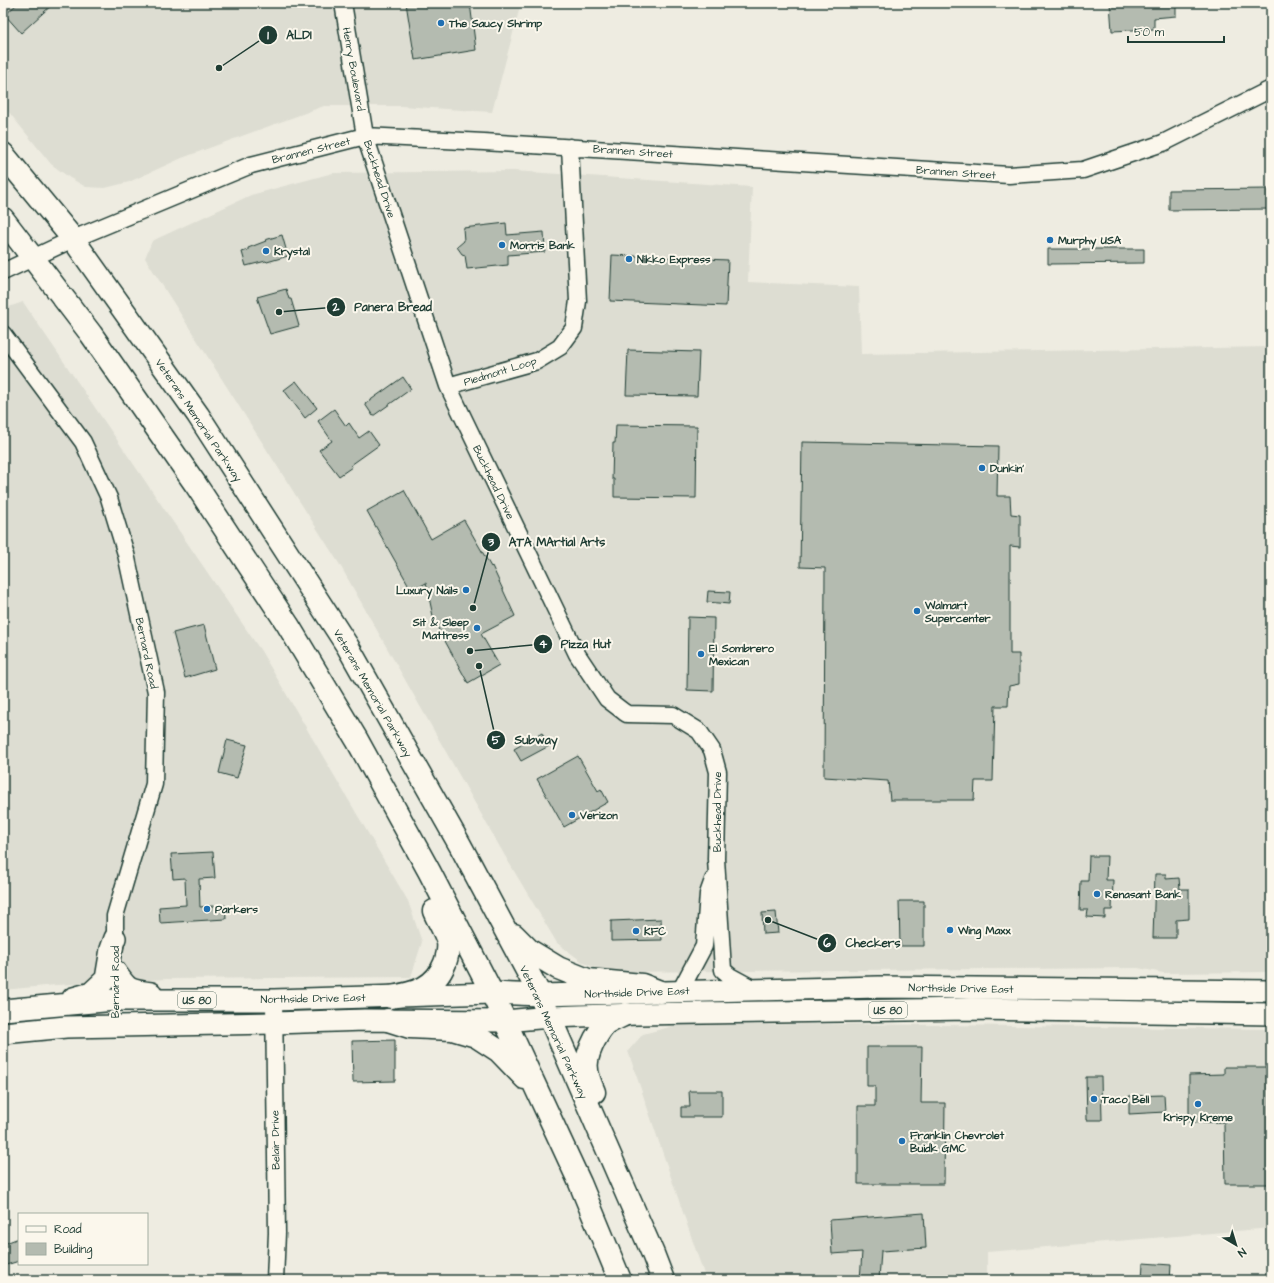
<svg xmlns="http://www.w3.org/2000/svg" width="1274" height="1283" viewBox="0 0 1274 1283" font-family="'Architects Daughter',sans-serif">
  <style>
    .built { fill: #ddddd2 }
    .building { fill: #b4bbb0; stroke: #1f3d34 }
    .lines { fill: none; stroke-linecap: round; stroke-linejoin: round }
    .minor-casing { stroke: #1f3d34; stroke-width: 19 }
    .major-casing { stroke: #1f3d34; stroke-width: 24 }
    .highway-casing { stroke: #1f3d34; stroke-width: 25 }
    .minor { stroke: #fbf7ec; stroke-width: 16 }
    .major { stroke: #fbf7ec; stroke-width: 21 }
    .highway { stroke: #fbf7ec; stroke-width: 22 }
    .poi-dot { fill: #1f6fb2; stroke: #fbf7ec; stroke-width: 1.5 }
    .labels { text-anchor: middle; stroke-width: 4; stroke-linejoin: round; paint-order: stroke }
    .shield { fill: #fbf7ec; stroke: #61756b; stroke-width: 1 }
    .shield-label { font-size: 10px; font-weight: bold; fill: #1f3d34 }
    .poi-label { font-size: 11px; font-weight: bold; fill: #1f3d34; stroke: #fbf7ec; text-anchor: start }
    .street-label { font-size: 11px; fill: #1f3d34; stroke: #fbf7ec }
    .leader { fill: none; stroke: #1f3d34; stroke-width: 1.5 }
    .callout-dot { fill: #1f3d34; stroke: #fbf7ec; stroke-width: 1.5 }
    .mark-label { font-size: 12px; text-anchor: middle; font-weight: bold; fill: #fff }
    .callout-label { font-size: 12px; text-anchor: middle; font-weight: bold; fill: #1f3d34; stroke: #fbf7ec; stroke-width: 4; stroke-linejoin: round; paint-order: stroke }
  </style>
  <rect width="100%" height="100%" fill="#eeece1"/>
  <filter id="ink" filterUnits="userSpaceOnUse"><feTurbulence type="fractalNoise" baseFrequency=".025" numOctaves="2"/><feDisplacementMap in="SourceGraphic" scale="8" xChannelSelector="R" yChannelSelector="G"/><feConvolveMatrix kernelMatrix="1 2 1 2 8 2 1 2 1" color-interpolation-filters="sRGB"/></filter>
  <g filter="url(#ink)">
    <path class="built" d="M 3,3 L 521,3 L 492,112 L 401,106 L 324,106 L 182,158 L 129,182 L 105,188 L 86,187 L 70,178 L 51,164 L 3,105 Z
      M 514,171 L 752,187 L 748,282 L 859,287 L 861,354 L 1271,347 L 1271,972 L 1163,973 L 1138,968 L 606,972 L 584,963 L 557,943 L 505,856 L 340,565 L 145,258 L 152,241 L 251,195 L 333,173 Z
      M 23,302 L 261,651 L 408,901 L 422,942 L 411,977 L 167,979 L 56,985 L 3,990 L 3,309 Z
      M 852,1024 L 1271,1029 L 1271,1228 L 987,1252 L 987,1280 L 706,1280 L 628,1051 L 643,1034 L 677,1025 Z"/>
    <path class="building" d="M 18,3 L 54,3 L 21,33 L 5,15 Z
      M 406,3 L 470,3 L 476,50 L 415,60 Z
      M 1110,3 L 1176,3 L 1176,16 L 1154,18 L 1154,29 L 1112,31 Z
      M 1271,189 L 1271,209 L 1169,210 L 1169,190 Z
      M 506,223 L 507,235 L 544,232 L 545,252 L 508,255 L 508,265 L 467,269 L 465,255 L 462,254 L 457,247 L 464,241 L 463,228 Z
      M 282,235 L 288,256 L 267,262 L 266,261 L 246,266 L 242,252 L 248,250 L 248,248 L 266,241 L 265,240 Z
      M 1048,249 L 1144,249 L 1144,263 L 1048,264 Z
      M 612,255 L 728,260 L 726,306 L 610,301 Z
      M 286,289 L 289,299 L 291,299 L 299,326 L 270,334 L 257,297 Z
      M 628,350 L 699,352 L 697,396 L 626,395 Z
      M 403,377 L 411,389 L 373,416 L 365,404 Z
      M 296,381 L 317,408 L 305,418 L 284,390 Z
      M 334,409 L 346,426 L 349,423 L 359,438 L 369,431 L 379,445 L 351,465 L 352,467 L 339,476 L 319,450 L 332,441 L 318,421 Z
      M 616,425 L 697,426 L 696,498 L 614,497 L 614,479 L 612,479 L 613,443 L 615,443 Z
      M 802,442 L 998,446 L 997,496 L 1010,496 L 1011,514 L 1020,515 L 1020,547 L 1010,546 L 1010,654 L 1019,654 L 1019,684 L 1009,686 L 1008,706 L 995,706 L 993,781 L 975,781 L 974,800 L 890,800 L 888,781 L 824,777 L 825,568 L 800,567 Z
      M 404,490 L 431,539 L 464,520 L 491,567 L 492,566 L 515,616 L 481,634 L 499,665 L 468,683 L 434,621 L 426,583 L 412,591 L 367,511 Z
      M 708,591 L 730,592 L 729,604 L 707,602 Z
      M 688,617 L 714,618 L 713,691 L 687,690 Z
      M 204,625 L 215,669 L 185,678 L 173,633 Z
      M 542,733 L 549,746 L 521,761 L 514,749 Z
      M 227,740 L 247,745 L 237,778 L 219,773 Z
      M 578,756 L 598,791 L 601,789 L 608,802 L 564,827 L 537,779 Z
      M 213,852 L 215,878 L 199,879 L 200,907 L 225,905 L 226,919 L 160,923 L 159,907 L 186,905 L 185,878 L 173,879 L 171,854 Z
      M 1089,856 L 1107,856 L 1106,880 L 1113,880 L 1112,910 L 1105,910 L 1105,918 L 1087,917 L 1088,910 L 1080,910 L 1081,881 L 1088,881 Z
      M 1155,874 L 1166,874 L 1166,879 L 1179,878 L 1180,889 L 1189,889 L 1189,919 L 1176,920 L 1176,938 L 1153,938 Z
      M 899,901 L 924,901 L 924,946 L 900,946 Z
      M 776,912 L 778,933 L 763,934 L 762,913 Z
      M 661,919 L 662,940 L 611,941 L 611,921 Z
      M 395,1040 L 395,1081 L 353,1082 L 352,1041 Z
      M 867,1047 L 922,1047 L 921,1103 L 945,1103 L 944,1184 L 858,1184 L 858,1106 L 875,1106 L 875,1086 L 867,1086 Z
      M 1224,1067 L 1271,1067 L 1271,1184 L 1225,1184 L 1224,1122 L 1189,1123 L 1189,1075 L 1224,1074 Z
      M 1086,1077 L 1101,1077 L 1102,1120 L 1087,1120 Z
      M 689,1091 L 722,1091 L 722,1117 L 681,1117 L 681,1107 L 690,1107 Z
      M 1164,1095 L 1165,1112 L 1129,1114 L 1129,1096 Z
      M 924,1213 L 926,1248 L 881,1251 L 879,1280 L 860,1280 L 862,1252 L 832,1254 L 830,1220 Z
      M 19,1238 L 19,1261 L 3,1266 L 3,1244 Z
      M 1143,1263 L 1171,1265 L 1170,1280 L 1142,1280 Z"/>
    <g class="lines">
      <g class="minor-casing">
        <path id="minor" d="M 343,3 L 365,136 L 448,386 L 577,654 L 607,699 L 624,712 L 627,714 L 673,715 L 699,731 L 712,750 L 718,772 L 716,859 L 723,970 L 730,976 L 756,990
          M 3,272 L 73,239 L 251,165 L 365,136 L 484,142 L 1009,175 L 1083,170 L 1154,146 L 1163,143 L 1271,89
          M 3,334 L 83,442 L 109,498 L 126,554 L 156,692 L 154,784 L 115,916 L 115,948
          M 448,386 L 537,361 L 560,347 L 574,328 L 578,301 L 570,147
          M 680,991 L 704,946 L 708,894 L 713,880
          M 274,1000 L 277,1233 L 275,1280"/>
      </g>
      <g class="major-casing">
        <path id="major" d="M 115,971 C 128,990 128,990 151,993
          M 73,998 L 91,993 L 106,979 L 111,949 L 115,938
          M 3,1010 L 115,1000 L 274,1000 L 492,993 L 540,995 L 879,987 L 1271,991
          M 3,1033 L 66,1027 L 274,1023 L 365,1020 L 505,1021 L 550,1017 L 637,1014 L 971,1009 L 1271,1014"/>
      </g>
      <g class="highway-casing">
        <path id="highway" d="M 3,154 L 73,239 L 198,415 L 348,647 L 460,845 L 540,995 L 653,1254 L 663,1280
          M 3,219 L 91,334 L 196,485 L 288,625 L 357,740 L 429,871 L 492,993 L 580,1183 L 620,1280
          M 514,935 L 530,951 L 558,968 L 588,980 L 642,985 L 660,992
          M 391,997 C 416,993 435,988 445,963 C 447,957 449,948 448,942 C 445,931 438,921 434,911
          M 388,1020 L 410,1027 L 452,1029 L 476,1036 L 499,1051 L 525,1078
          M 594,1092 C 584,1070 584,1060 595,1039 C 598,1034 602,1027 606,1024 C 612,1020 620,1017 626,1014"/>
      </g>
      <use href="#minor" class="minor"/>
      <use href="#major" class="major"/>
      <use href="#highway" class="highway"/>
    </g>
  </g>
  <g class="poi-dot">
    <circle cx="441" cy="23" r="4"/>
    <circle cx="1050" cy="240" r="4"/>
    <circle cx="502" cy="245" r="4"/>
    <circle cx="266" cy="251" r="4"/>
    <circle cx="629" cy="259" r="4"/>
    <circle cx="982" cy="468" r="4"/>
    <circle cx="466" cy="590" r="4"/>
    <circle cx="917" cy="611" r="4"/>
    <circle cx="477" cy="628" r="4"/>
    <circle cx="701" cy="654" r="4"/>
    <circle cx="572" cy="815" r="4"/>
    <circle cx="1097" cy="894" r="4"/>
    <circle cx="207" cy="909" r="4"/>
    <circle cx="950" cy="930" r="4"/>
    <circle cx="636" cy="931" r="4"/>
    <circle cx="1094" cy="1099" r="4"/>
    <circle cx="1198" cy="1104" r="4"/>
    <circle cx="902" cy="1141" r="4"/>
  </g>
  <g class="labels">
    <g class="shield">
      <rect x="178" y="992" width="38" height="16" rx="3"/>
      <rect x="869" y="1002" width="38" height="16" rx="3"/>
    </g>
    <g class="shield-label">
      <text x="197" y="1004">US 80</text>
      <text x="888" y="1014">US 80</text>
    </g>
    <g class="poi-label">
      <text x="449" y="27">The Saucy Shrimp</text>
      <text x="1058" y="244">Murphy USA</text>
      <text x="510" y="249">Morris Bank</text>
      <text x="274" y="255">Krystal</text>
      <text x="637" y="263">Nikko Express</text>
      <text x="990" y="472">Dunkin'</text>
      <text x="458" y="594" text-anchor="end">Luxury Nails</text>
      <text x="925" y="609">Walmart<tspan x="925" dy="13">Supercenter</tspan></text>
      <text x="469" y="626" text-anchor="end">Sit &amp; Sleep<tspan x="469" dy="13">Mattress</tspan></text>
      <text x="709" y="652">El Sombrero<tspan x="709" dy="13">Mexican</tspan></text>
      <text x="580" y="819">Verizon</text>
      <text x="1105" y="898">Renasant Bank</text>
      <text x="215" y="913">Parkers</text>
      <text x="958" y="934">Wing Maxx</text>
      <text x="644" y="935">KFC</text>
      <text x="1102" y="1103">Taco Bell</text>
      <text x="1198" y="1121" text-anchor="middle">Krispy Kreme</text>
      <text x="910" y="1139">Franklin Chevrolet<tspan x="910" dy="13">Buidk GMC</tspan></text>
    </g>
    <g class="street-label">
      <text transform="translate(354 69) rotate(80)" y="4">Henry Boulevard</text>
      <text transform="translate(311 150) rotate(-14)" y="4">Brannen Street</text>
      <text transform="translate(633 151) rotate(4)" y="4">Brannen Street</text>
      <text transform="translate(956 172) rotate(4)" y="4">Brannen Street</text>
      <text transform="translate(380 179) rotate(72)" y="4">Buckhead Drive</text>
      <text transform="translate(500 371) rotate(-17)" y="4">Piedmont Loop</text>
      <text transform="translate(199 420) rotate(56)" y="4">Veterans Memorial Parkway</text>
      <text transform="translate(494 482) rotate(64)" y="4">Buckhead Drive</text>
      <text transform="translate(147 653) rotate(78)" y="4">Bernard Road</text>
      <text transform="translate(373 693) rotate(60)" y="4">Veterans Memorial Parkway</text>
      <text transform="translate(717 812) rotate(-90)" y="4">Buckhead Drive</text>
      <text transform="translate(115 982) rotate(-90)" y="4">Bernard Road</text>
      <text transform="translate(961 988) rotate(1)" y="4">Northside Drive East</text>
      <text transform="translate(637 992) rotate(-2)" y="4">Northside Drive East</text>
      <text transform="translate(313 998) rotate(-1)" y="4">Northside Drive East</text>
      <text transform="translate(554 1032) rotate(65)" y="4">Veterans Memorial Parkway</text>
      <text transform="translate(275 1140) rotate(-91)" y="4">Belair Drive</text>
    </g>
  </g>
  <path class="leader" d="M219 68L268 35M279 312L336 307M473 608L491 542M470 651L543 644M479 666L496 740M768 920L827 943"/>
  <g class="callout-dot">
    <circle cx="219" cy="68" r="4"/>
    <circle cx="279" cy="312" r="4"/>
    <circle cx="473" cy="608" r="4"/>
    <circle cx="470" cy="651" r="4"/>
    <circle cx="479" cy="666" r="4"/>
    <circle cx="768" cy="920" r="4"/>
    <circle cx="268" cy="35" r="10"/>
    <circle cx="336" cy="307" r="10"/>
    <circle cx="491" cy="542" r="10"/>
    <circle cx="543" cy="644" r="10"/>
    <circle cx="496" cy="740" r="10"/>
    <circle cx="827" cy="943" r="10"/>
  </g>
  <g class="mark-label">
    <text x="268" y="39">1</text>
    <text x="336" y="311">2</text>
    <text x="491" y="546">3</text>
    <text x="543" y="648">4</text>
    <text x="496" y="744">5</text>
    <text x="827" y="947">6</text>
  </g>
  <g class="callout-label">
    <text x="299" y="39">ALDI</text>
    <text x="393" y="311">Panera Bread</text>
    <text x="557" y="546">ATA MArtial Arts</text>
    <text x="586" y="648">Pizza Hut</text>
    <text x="536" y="744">Subway</text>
    <text x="873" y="947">Checkers</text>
  </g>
  <rect width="1274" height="1283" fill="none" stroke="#fbf7ec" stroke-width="16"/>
  <rect x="8" y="8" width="1258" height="1267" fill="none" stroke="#1f3d34" stroke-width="1.5" filter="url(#ink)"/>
  <rect x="18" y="1213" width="130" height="52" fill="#fbf7ec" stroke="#a3ada2"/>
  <rect x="26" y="1226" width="20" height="6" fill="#fbf7ec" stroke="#a3ada2"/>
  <text x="54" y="1233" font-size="12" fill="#1f3d34">Road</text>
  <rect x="26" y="1243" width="20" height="12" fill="#b4bbb0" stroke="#a3ada2"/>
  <text x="54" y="1253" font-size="12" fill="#1f3d34">Building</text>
  <g transform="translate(1236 1245) rotate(142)" stroke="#fbf7ec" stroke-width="3" paint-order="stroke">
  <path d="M0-3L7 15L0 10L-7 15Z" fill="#1f3d34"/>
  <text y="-6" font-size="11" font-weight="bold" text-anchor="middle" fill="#1f3d34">N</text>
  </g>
  <path d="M1128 36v6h96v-6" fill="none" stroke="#1f3d34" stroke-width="2"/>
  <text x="1134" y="36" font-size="12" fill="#1f3d34" stroke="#fbf7ec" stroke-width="3" paint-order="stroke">50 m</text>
</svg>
